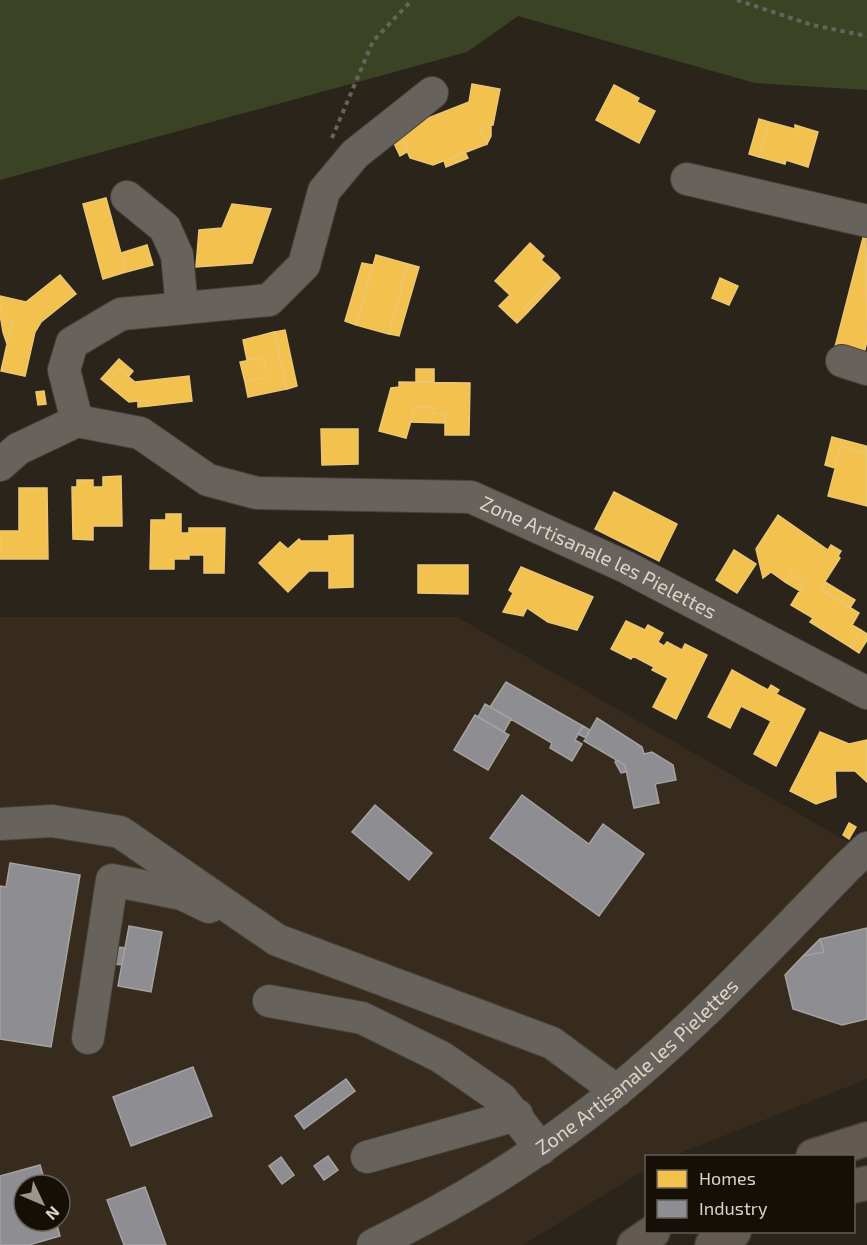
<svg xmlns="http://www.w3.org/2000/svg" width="867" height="1245" viewBox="0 0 867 1245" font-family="'Exo 2',sans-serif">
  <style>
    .industrial { fill: #372b1d; fill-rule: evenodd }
    .green { fill: #3b4325 }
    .homes { fill: #f2c14e; stroke: #ebc773; stroke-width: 1.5 }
    .industry { fill: #8d8d92; stroke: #a4a2a2; stroke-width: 1.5 }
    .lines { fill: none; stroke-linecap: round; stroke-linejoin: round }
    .minor-casing { stroke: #474139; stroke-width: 34 }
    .highway-casing { stroke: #474139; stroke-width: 36 }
    .path { stroke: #67635c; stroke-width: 4; stroke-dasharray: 4.5 4.5; stroke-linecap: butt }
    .minor { stroke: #67625b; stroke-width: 32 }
    .highway { stroke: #645a54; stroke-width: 33 }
    .labels { text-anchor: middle; stroke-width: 6; stroke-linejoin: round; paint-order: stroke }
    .street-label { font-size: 20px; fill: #dbd4c9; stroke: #150f08 }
  </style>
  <rect width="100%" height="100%" fill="#2b241a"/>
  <path class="industrial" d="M 0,617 L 457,617 L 857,847 L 867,839 L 867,1079 L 673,1156 L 646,1156 L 646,1169 L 523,1245 L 0,1245 ZM 24,1185 L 60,1185 L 60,1221 L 24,1221 Z"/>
  <path class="green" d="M 0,0 L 867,0 L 867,90 L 755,83 L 518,16 L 467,52 L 0,180 Z"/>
  <path class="homes" d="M 472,84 L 500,89 L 493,125 L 481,130 L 487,144 L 433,165 L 410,158 L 398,130 L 469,102 Z
    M 614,85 L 639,98 L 637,102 L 655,111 L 639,143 L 596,120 Z
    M 759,119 L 769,122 L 759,157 L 749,154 Z
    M 769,122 L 795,129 L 795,125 L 818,132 L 808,167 L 786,160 L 785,164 L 759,157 Z
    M 491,126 L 491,136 L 487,144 L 481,130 Z
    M 401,136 L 407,152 L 400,156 L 392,139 Z
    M 465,152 L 468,158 L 446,167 L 444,161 Z
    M 106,198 L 126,272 L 103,279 L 83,204 Z
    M 232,204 L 271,209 L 252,263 L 196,267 L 199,230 L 222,228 Z
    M 866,226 L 867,341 L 863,358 L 834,351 Z
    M 530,243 L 544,256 L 541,260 L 557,274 L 524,308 L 528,312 L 517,323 L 499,306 L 510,295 L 495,281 Z
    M 147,245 L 153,265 L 126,272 L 121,253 Z
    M 376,255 L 408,264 L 389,334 L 356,325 Z
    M 362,263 L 373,265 L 356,325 L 345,321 Z
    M 408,264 L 419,267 L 399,336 L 389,334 Z
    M 557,274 L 560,278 L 528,312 L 524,308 Z
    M 60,275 L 76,294 L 41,322 L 35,332 L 25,376 L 1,371 L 12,322 L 0,319 L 0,296 L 26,302 Z
    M 720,278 L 738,286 L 729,305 L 712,298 Z
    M 1,320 L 12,322 L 7,344 L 3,332 Z
    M 285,330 L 297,386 L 287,389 L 274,332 Z
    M 274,332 L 287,389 L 248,397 L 245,382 L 268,377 L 264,362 L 261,363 L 260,358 L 247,360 L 243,340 Z
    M 260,358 L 261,363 L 264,362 L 268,377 L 245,382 L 240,362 Z
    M 119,359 L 133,371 L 129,376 L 119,369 L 107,384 L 101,379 Z
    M 119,369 L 135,382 L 189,376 L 192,401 L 149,406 L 148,400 L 129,402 L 107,384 Z
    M 416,369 L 434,369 L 434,382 L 416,382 Z
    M 399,382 L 470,383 L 469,435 L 445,435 L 445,414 L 433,413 L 433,408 L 415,407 L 406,438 L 379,431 L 391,388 L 399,387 Z
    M 44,391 L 46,404 L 38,405 L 36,392 Z
    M 148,400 L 149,406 L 138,407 L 138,401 Z
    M 415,407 L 433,408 L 433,413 L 445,414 L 445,423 L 410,422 Z
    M 321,429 L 358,429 L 358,464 L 322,465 Z
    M 832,437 L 866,446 L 865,453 L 841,446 L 835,468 L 825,465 Z
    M 841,446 L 865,453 L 867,446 L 867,506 L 828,496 Z
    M 121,476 L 122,526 L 93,526 L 93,540 L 73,539 L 72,487 L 77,487 L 77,480 L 93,480 L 93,487 L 103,487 L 103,477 Z
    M 19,488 L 47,488 L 48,559 L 0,559 L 0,531 L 19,531 Z
    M 614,492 L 677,524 L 659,561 L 595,529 Z
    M 166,514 L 181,514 L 181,533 L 189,533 L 189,528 L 225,528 L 224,573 L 204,573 L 204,555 L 189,555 L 189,559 L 174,559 L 174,569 L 150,569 L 151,520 L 166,520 Z
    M 778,515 L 828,550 L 831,545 L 841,551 L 838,556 L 840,558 L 820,589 L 859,613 L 852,625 L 861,630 L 850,647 L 810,622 L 813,618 L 791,605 L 805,582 L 791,573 L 785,582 L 771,572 L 763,578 L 756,549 Z
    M 353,535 L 353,587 L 329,588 L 329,571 L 309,571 L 288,592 L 259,563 L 280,542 L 288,549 L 299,539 L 301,541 L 329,541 L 329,536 Z
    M 734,550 L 756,564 L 737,593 L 716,580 Z
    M 418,565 L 468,565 L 468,594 L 418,593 Z
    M 521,567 L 593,597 L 577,630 L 548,622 L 527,608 L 523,616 L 503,612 L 513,593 L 509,590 Z
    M 791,573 L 805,582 L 800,591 L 785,582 Z
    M 825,582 L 855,600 L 850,608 L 820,589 Z
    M 626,621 L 645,630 L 648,625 L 663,633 L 658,642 L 664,646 L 667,642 L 682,650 L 685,644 L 707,655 L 676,719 L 653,707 L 668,678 L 652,670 L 654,667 L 633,656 L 631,659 L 611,649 Z
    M 861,630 L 867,634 L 867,640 L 859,653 L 850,647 Z
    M 732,670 L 768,690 L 771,685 L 779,690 L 776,694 L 805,709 L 776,766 L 754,754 L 771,721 L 741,706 L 730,728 L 708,717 Z
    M 820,732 L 849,744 L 867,740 L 867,782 L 855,771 L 835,771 L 836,797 L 816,804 L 790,791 Z
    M 849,823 L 856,827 L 849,839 L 843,835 Z"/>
  <path class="industry" d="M 506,682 L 583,726 L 575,740 L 582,744 L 572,761 L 550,748 L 552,743 L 490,707 Z
    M 485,704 L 511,719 L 504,732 L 478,717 Z
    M 475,715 L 509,735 L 488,770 L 454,750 Z
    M 597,718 L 642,747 L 644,754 L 652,752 L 673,765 L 676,780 L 655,784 L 659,803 L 634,808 L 625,765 L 584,741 Z
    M 583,726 L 590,730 L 586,738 L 578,734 Z
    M 616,760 L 625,765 L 626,772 L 621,773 L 615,762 Z
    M 522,795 L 589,844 L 603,824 L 644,854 L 599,916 L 490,838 Z
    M 375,805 L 432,853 L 409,880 L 352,832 Z
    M 10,863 L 80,875 L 51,1047 L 0,1039 L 0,886 L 6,887 Z
    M 129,926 L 162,932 L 151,992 L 118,986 Z
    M 867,928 L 867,1019 L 842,1025 L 793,1009 L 785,975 L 803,956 L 824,952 L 820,939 Z
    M 820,939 L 824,952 L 803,956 Z
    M 118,947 L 125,948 L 122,965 L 115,964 Z
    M 193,1067 L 212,1116 L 131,1146 L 113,1097 Z
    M 346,1079 L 355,1091 L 304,1129 L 295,1116 Z
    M 328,1156 L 338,1170 L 324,1180 L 314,1166 Z
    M 281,1157 L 294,1175 L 282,1184 L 269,1166 Z
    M 40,1165 L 46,1185 L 24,1185 L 24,1221 L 56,1221 L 60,1236 L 29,1245 L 0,1245 L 0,1176 Z
    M 145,1187 L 166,1245 L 124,1245 L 107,1200 Z"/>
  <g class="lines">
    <g class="minor-casing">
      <g id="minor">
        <path d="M 687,179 L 867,221"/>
        <path d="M 127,197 L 165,228 L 177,255 L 182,308"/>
        <path d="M 842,361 L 867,369"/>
        <path d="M 77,421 L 64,370 L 72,343 L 121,314 L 269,300 L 304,265 L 324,191 L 355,154 L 432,93"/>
        <path id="s1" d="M 0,465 L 18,449 L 77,421 L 140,433 L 208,480 L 257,493 L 471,497 L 626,567 L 867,693"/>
        <path d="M 0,824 L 52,821 L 120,832 L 277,940 L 552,1043 L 617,1091"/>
        <path d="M 269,1001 L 362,1018 L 441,1057 L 502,1099 L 541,1149"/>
        <path d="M 88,1038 L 112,880 L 182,894 L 209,907"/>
        <path d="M 367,1157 L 517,1115"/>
        <path id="s2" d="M 373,1245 C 450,1207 517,1168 586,1115 C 681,1043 763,953 846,868 L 867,848"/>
      </g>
    </g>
    <g class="highway-casing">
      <path id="highway" d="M 813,1156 L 867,1139
        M 854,1186 L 867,1183
        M 634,1245 L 653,1232
        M 712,1245 L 734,1232"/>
    </g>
    <path class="path" d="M 737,0 L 812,25 L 867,36
      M 332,138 L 373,41 L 412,0"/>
    <use href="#minor" class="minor"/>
    <use href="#highway" class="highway"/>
  </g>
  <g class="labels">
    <g class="street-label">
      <text dy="7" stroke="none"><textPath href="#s1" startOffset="642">Zone Artisanale les Pielettes</textPath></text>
      <text dy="7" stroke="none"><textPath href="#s2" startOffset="320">Zone Artisanale les Pielettes</textPath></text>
    </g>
  </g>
  <rect x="645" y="1155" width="210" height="78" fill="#150f08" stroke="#645e55" stroke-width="1.5"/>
  <rect x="657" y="1170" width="30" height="18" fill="#f2c14e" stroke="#645e55" stroke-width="1.5"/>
  <text x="699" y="1185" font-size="18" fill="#dbd4c9">Homes</text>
  <rect x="657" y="1200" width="30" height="18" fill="#8d8d92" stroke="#645e55" stroke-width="1.5"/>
  <text x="699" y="1215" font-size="18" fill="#dbd4c9">Industry</text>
  <g transform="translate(42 1203) rotate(134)"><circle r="28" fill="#150f08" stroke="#645e55" stroke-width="1.5"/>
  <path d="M0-4.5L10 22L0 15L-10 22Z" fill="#9d968c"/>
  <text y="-9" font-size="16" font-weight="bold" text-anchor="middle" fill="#dbd4c9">N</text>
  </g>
</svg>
